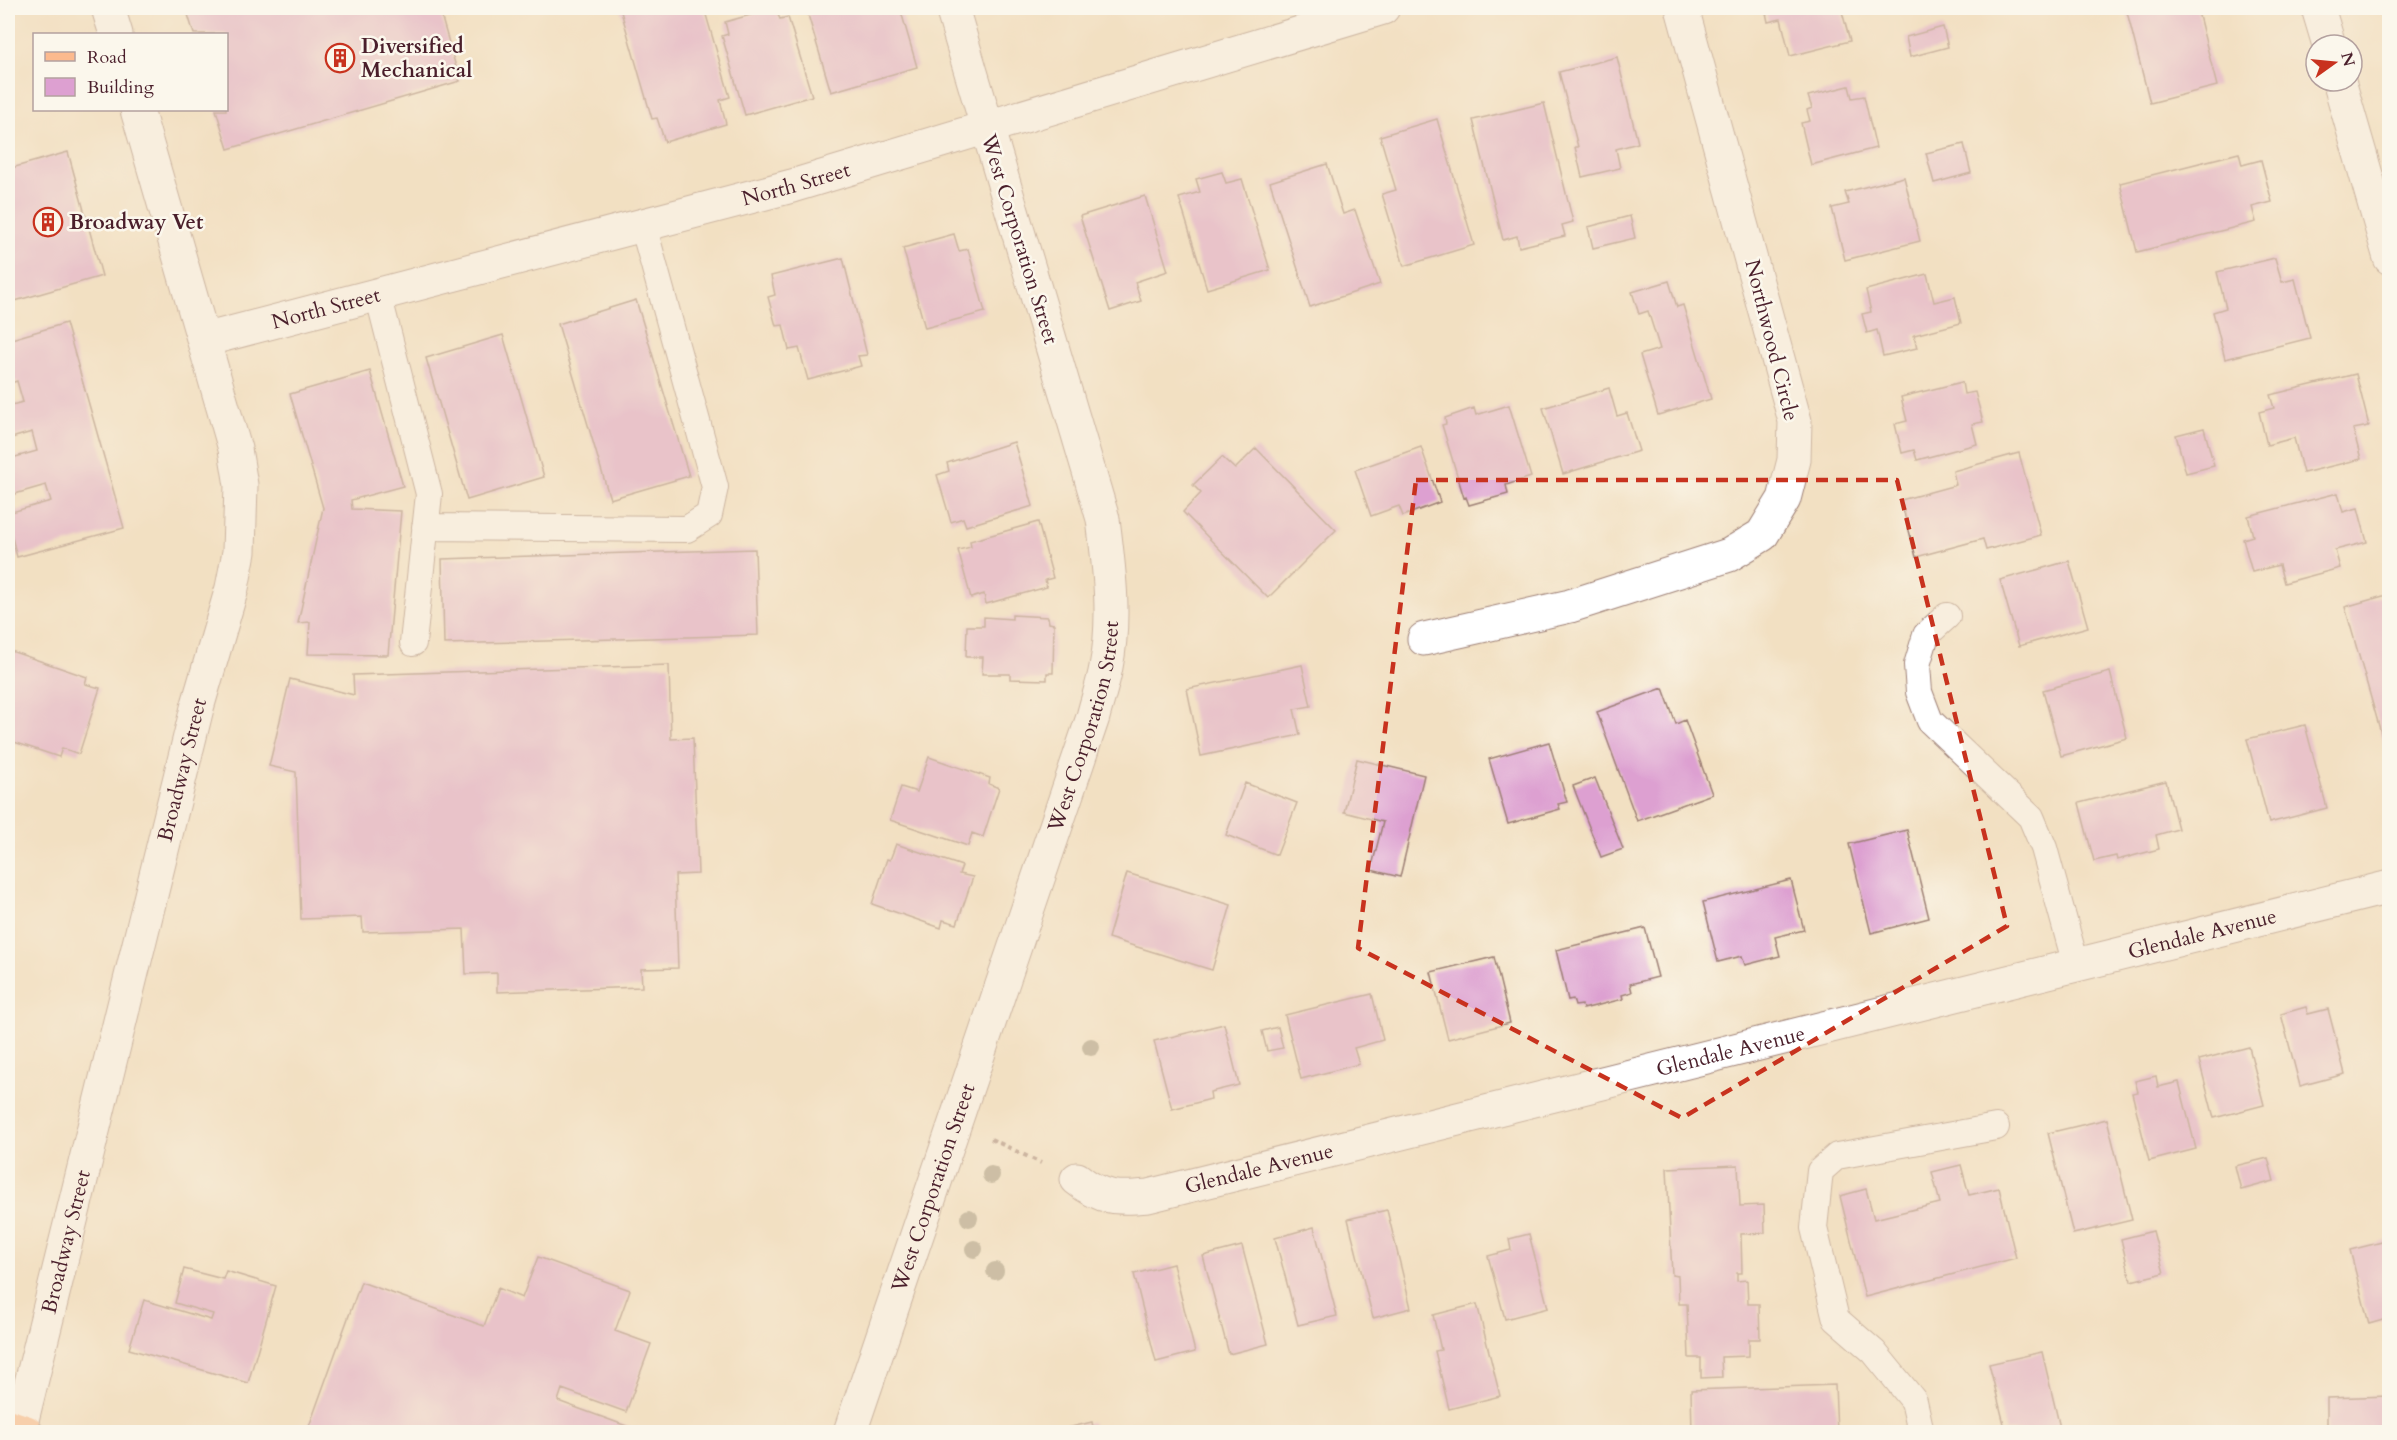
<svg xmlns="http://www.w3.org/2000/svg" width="2397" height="1440" viewBox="0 0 2397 1440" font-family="Cardo,serif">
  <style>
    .building { fill: #dda0d1 }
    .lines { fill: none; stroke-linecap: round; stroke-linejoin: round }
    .service-casing { stroke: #9e8076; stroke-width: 28 }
    .minor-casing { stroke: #9e8076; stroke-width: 35 }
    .tertiary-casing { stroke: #9e8076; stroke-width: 35 }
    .primary-casing { stroke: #9e8076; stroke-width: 35 }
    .path { stroke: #9e8076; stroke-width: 4; stroke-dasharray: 4.5 4.5; stroke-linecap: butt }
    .service { stroke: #fff; stroke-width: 26 }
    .minor { stroke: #fff; stroke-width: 33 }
    .tertiary { stroke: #fff; stroke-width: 33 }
    .primary { stroke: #fcba8e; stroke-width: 33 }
    .tree { fill: #a09680 }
    .marked { fill: none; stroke: #c8321e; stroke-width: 4.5; stroke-dasharray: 12 8; stroke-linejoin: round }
    .labels { text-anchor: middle; stroke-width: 5; stroke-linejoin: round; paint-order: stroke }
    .poi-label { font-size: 21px; font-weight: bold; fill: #4a1f2b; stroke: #fbf7ec; text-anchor: start }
    .street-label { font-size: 21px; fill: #4a1f2b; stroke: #fbf7ec }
  </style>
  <rect width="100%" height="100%" fill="#fbf7ec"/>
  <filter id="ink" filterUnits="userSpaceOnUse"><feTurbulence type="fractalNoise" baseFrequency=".0167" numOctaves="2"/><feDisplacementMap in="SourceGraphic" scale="12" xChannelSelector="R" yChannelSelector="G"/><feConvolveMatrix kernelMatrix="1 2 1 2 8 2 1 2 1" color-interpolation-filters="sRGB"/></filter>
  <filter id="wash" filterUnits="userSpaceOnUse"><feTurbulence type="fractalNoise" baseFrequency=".008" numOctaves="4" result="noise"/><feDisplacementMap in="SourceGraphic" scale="24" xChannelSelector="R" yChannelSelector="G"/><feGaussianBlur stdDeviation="1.35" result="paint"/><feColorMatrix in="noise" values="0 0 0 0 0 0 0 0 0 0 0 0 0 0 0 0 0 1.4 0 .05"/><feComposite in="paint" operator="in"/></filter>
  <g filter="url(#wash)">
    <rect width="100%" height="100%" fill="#f2e0c2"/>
    <g id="blocks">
      <path class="building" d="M 186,8 L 439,8 L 460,81 L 228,149 L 216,110 L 226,110 L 226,34 L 194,34 Z
        M 620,8 L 704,8 L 730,97 L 720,100 L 726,124 L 665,142 L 657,118 L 652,119 Z
        M 775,8 L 780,19 L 788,17 L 812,96 L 745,115 L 722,36 L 728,34 L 725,22 Z
        M 806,8 L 900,8 L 917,67 L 831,92 Z
        M 1765,8 L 1841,8 L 1850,41 L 1790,56 L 1781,19 L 1768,22 Z
        M 2126,8 L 2197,8 L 2217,86 L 2150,103 Z
        M 1943,27 L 1948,47 L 1910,57 L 1906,37 Z
        M 1617,57 L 1638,143 L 1616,149 L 1620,168 L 1582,177 L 1575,147 L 1578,147 L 1559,72 Z
        M 1849,86 L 1852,98 L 1864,96 L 1876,148 L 1811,165 L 1801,123 L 1810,121 L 1807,110 L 1812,108 L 1808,96 Z
        M 1544,103 L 1573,222 L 1562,225 L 1565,236 L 1519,247 L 1517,236 L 1503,240 L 1473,120 Z
        M 1437,119 L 1474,245 L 1404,266 L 1382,194 L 1396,190 L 1380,136 Z
        M 1964,144 L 1971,173 L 1934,183 L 1926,153 Z
        M 68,152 L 102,276 L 8,303 L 8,169 Z
        M 2239,153 L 2242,165 L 2261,160 L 2272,202 L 2252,207 L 2256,222 L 2137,252 L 2120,183 Z
        M 1327,164 L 1343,214 L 1355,210 L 1380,284 L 1310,307 L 1270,182 Z
        M 1222,172 L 1226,183 L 1242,179 L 1270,270 L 1207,289 L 1179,198 L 1200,192 L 1196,179 Z
        M 1904,177 L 1920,241 L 1845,260 L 1832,208 L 1849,204 L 1845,192 Z
        M 1145,196 L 1168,271 L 1135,282 L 1141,301 L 1110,311 L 1080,216 Z
        M 1630,216 L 1635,238 L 1593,248 L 1588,227 Z
        M 954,234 L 959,251 L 968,249 L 985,312 L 925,328 L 903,248 Z
        M 843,258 L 867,355 L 858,356 L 861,366 L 808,380 L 799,348 L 789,350 L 783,325 L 776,326 L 768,297 L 775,295 L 771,276 Z
        M 2275,258 L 2282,282 L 2295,279 L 2310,338 L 2225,359 L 2213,312 L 2226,308 L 2217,272 Z
        M 1927,274 L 1934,302 L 1955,297 L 1961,323 L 1914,335 L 1917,348 L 1883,356 L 1877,330 L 1867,333 L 1862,314 L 1871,312 L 1866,290 Z
        M 1669,281 L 1677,307 L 1683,305 L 1711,399 L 1658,415 L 1640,355 L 1660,349 L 1648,311 L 1639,314 L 1632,292 Z
        M 636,300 L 689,476 L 610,499 L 558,324 Z
        M 66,323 L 124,528 L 17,557 L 8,522 L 8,513 L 51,501 L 46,485 L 8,496 L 8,459 L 37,451 L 32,432 L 8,439 L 8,406 L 23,402 L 17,381 L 8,384 L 8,340 Z
        M 503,335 L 544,477 L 467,500 L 426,358 Z
        M 370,371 L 403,486 L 351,500 L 352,509 L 401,511 L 388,655 L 308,654 L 310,622 L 298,623 L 323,508 L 290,394 Z
        M 2356,374 L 2369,426 L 2353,429 L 2361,459 L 2303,473 L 2294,438 L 2267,445 L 2259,412 L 2274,408 L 2270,395 Z
        M 1962,382 L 1964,394 L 1975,392 L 1983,422 L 1972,424 L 1977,444 L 1917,460 L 1914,450 L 1902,453 L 1895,424 L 1907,421 L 1901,397 Z
        M 1609,388 L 1617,416 L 1627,413 L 1639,451 L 1563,474 L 1543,408 Z
        M 1509,405 L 1531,477 L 1506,485 L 1508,494 L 1469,505 L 1466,497 L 1464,498 L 1442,425 L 1446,424 L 1445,418 L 1474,408 L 1476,415 Z
        M 2204,428 L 2214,466 L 2186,473 L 2176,435 Z
        M 1014,442 L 1033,506 L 966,526 L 963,518 L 951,522 L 937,475 L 949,471 L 947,463 Z
        M 1421,447 L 1440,502 L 1403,516 L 1399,506 L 1371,516 L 1355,470 Z
        M 1256,448 L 1336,530 L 1268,598 L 1183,512 L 1201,493 L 1193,485 L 1222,457 L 1235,469 Z
        M 2019,453 L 2041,535 L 1986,550 L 1983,539 L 1916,557 L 1901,500 L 1956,485 L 1953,471 Z
        M 2338,493 L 2343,512 L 2358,508 L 2367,542 L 2335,550 L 2340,568 L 2284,583 L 2279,565 L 2252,572 L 2243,539 L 2253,536 L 2248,516 Z
        M 1038,522 L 1053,578 L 1045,580 L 1047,587 L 986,604 L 984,594 L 971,598 L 958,550 L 971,547 L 970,541 Z
        M 755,549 L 758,635 L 444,644 L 442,559 Z
        M 2069,561 L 2088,627 L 2019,646 L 2000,580 Z
        M 2390,594 L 2390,761 L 2389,761 L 2345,607 Z
        M 1012,615 L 1048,617 L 1049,623 L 1054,624 L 1053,673 L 1047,673 L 1047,680 L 1010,679 L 1010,674 L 982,674 L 983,657 L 966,657 L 967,626 L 984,626 L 984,617 L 1012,619 Z
        M 8,650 L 87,677 L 85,684 L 100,688 L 79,754 L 62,748 L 59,757 L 8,740 Z
        M 669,665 L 671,739 L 693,738 L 698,874 L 675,875 L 678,968 L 641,969 L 642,987 L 497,992 L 497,973 L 466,974 L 464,929 L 363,932 L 362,917 L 301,919 L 296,772 L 269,766 L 290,679 L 354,695 L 353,675 Z
        M 1302,665 L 1311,706 L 1294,709 L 1300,735 L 1201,756 L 1187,689 Z
        M 2110,672 L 2127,738 L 2061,756 L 2043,690 Z
        M 1663,688 L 1676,724 L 1685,720 L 1712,794 L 1637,821 L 1597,712 Z
        M 2305,725 L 2327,808 L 2269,823 L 2247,739 Z
        M 1549,742 L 1567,802 L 1558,804 L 1560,809 L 1508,824 L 1489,759 Z
        M 929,757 L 990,778 L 989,784 L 999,788 L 983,837 L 972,833 L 968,846 L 890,820 L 901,787 L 917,792 Z
        M 1357,759 L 1424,775 L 1400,877 L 1371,870 L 1383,822 L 1344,812 Z
        M 1595,778 L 1623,849 L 1601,857 L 1573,786 Z
        M 2166,781 L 2178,829 L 2156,835 L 2159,849 L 2117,860 L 2116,856 L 2094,861 L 2079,803 Z
        M 1245,783 L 1297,803 L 1277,855 L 1226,835 Z
        M 1907,830 L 1929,918 L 1871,933 L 1849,844 Z
        M 896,844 L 962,866 L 959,874 L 973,877 L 957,924 L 943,920 L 941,928 L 872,904 L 887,859 L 890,860 Z
        M 1127,873 L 1231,905 L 1212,970 L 1108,938 Z
        M 1791,880 L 1804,930 L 1775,937 L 1780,956 L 1745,965 L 1742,956 L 1718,962 L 1703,902 Z
        M 1645,928 L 1658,977 L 1630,984 L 1632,992 L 1622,995 L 1623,999 L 1583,1009 L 1582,1005 L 1575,1006 L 1573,999 L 1568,1000 L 1556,950 Z
        M 1494,957 L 1510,1023 L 1448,1039 L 1431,972 Z
        M 1372,994 L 1383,1040 L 1354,1048 L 1359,1064 L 1301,1079 L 1285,1015 Z
        M 2306,1007 L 2308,1014 L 2328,1009 L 2345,1074 L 2300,1086 L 2281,1014 Z
        M 1224,1024 L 1239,1085 L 1210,1092 L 1211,1099 L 1172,1109 L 1154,1041 Z
        M 1278,1027 L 1283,1048 L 1267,1051 L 1262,1031 Z
        M 2249,1047 L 2264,1105 L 2214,1118 L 2199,1060 Z
        M 2156,1076 L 2158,1087 L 2179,1082 L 2196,1149 L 2149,1161 L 2132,1093 L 2138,1092 L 2135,1081 Z
        M 2107,1119 L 2132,1220 L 2073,1234 L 2048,1133 Z
        M 2268,1158 L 2274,1181 L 2241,1190 L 2235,1166 Z
        M 1738,1165 L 1740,1206 L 1764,1205 L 1765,1233 L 1741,1234 L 1742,1273 L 1737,1273 L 1737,1281 L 1747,1280 L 1748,1304 L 1759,1304 L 1760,1339 L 1749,1339 L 1749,1356 L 1721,1357 L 1722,1377 L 1701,1378 L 1701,1358 L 1689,1358 L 1687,1304 L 1679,1304 L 1678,1276 L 1672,1275 L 1667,1168 Z
        M 1961,1165 L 1969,1195 L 1999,1188 L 2016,1258 L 1865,1297 L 1840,1196 L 1866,1189 L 1874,1219 L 1940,1203 L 1932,1172 Z
        M 1387,1210 L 1411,1308 L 1373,1318 L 1348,1219 Z
        M 1314,1227 L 1337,1316 L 1298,1325 L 1275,1238 Z
        M 2153,1231 L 2164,1273 L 2131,1281 L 2121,1239 Z
        M 1529,1234 L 1548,1308 L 1505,1319 L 1488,1256 L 1511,1250 L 1509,1239 Z
        M 2390,1240 L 2390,1318 L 2369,1324 L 2350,1250 Z
        M 1242,1246 L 1268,1344 L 1229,1354 L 1203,1256 Z
        M 538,1257 L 630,1290 L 615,1331 L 651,1344 L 626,1412 L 562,1389 L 558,1401 L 643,1432 L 307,1432 L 361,1282 L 484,1326 L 498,1288 L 522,1298 Z
        M 1173,1264 L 1195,1352 L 1156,1362 L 1134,1274 Z
        M 184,1269 L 223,1279 L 226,1271 L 276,1286 L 248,1383 L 129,1349 L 144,1300 L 211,1320 L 213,1314 L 175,1303 Z
        M 1477,1304 L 1500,1396 L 1449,1409 L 1435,1351 L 1441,1350 L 1433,1315 Z
        M 2042,1352 L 2061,1432 L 2006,1432 L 1989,1364 Z
        M 1835,1385 L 1837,1432 L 1692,1432 L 1691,1390 Z
        M 2390,1396 L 2390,1432 L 2327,1432 L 2327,1398 Z
        M 1092,1422 L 1094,1432 L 1060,1432 L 1059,1430 Z"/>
    </g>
  </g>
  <g filter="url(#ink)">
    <use href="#blocks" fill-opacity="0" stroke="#9e8076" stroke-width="1.5"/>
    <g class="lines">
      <g class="service-casing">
        <path id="service" d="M 378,294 L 429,494 L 413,643
          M 425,527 L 687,529 L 709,515 L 715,487 L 643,225
          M 1947,616 L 1926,635 L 1917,665 L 1919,692 L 1930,721 L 2031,817 L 2044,848 L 2076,965
          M 1921,1432 L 1914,1401 L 1874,1352 L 1836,1319 L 1814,1228 L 1820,1171 L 1837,1156 L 1996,1127"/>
      </g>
      <g class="minor-casing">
        <g id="minor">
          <path d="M 108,8 L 116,34"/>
          <path id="s1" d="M 204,340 L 792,186 L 1383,8"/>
          <path d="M 1424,639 L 1570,606 L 1729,555 L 1762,535 L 1784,499 L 1794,460 L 1795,421 L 1682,8"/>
          <path id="s2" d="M 1077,1179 C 1101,1199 1118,1199 1148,1196 L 2390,887"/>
          <path id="s3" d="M 19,1432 L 197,708 L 232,588 L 239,552 L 241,485 L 235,449 L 137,110"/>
        </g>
      </g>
      <g class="tertiary-casing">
        <g id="tertiary">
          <path d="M 2318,8 L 2329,45"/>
          <path d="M 2339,81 L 2390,258"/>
          <path id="s4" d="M 850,1432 L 1093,717 C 1097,701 1103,684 1106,667 C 1116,618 1109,568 1103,519 L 952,8"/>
        </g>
      </g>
      <g class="primary-casing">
        <path id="primary" d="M 8,1426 L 26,1432"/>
      </g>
      <path class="path" d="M 991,1139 L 1041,1163"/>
      <use href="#service" class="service"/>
      <use href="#minor" class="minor"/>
      <use href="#tertiary" class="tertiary"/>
      <use href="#primary" class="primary"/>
    </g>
    <g class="tree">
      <circle cx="1091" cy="1047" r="9"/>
      <circle cx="991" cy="1175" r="9"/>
      <circle cx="969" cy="1218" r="9"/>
      <circle cx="974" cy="1249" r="9"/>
      <circle cx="995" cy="1271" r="9"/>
    </g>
  </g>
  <path d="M0 0H2397V1440H0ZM 1416,480 L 1897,480 L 2007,926 L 1682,1118 L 1358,948 Z" fill="#f2e0c2" fill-opacity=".55" fill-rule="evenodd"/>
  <path class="marked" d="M 1416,480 L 1897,480 L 2007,926 L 1682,1118 L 1358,948 Z"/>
  <defs>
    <g id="building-ring" transform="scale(1.5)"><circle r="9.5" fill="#fbf7ec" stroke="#c8321e" stroke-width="1.5"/><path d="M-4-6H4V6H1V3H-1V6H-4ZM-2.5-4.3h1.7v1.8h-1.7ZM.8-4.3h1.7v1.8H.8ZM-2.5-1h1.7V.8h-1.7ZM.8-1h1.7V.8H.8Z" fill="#c8321e"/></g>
  </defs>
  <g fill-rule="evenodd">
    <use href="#building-ring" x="340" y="58"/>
    <use href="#building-ring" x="48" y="222"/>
  </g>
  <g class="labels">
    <g class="poi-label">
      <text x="361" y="53">Diversified<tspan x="361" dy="24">Mechanical</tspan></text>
      <text x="69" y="229">Broadway Vet</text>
    </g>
    <g class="street-label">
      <text dy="7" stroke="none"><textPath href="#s1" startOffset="612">North Street</textPath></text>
      <text transform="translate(1020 239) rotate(73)" y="7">West Corporation Street</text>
      <text dy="7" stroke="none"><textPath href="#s1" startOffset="126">North Street</textPath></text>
      <text transform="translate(1772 340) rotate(76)" y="7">Northwood Circle</text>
      <text dy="7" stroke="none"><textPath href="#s4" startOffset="744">West Corporation Street</textPath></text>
      <text dy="7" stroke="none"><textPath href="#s3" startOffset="682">Broadway Street</textPath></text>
      <text dy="7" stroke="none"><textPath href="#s2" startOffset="1162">Glendale Avenue</textPath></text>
      <text dy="7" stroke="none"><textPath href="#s2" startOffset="676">Glendale Avenue</textPath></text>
      <text dy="7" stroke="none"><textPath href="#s2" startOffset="190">Glendale Avenue</textPath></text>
      <text dy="7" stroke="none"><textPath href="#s4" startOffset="258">West Corporation Street</textPath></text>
      <text dy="7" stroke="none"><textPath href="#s3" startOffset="196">Broadway Street</textPath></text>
    </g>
  </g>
  <rect width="2397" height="1440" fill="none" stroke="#fbf7ec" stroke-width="30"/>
  <rect x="33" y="33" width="195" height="78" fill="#fbf7ec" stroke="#b4a19f" stroke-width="1.5"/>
  <rect x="45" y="52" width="30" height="9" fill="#fcba8e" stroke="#b4a19f" stroke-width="1.5"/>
  <text x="87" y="63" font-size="18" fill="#4a1f2b">Road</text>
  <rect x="45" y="78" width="30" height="18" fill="#dda0d1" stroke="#b4a19f" stroke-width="1.5"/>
  <text x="87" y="93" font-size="18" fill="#4a1f2b">Building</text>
  <g transform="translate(2334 63) rotate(75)"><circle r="28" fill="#fbf7ec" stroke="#b4a19f" stroke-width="1.5"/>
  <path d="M0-4.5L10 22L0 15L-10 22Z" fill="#c8321e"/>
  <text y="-9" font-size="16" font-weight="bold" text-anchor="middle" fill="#4a1f2b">N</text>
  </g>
</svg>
